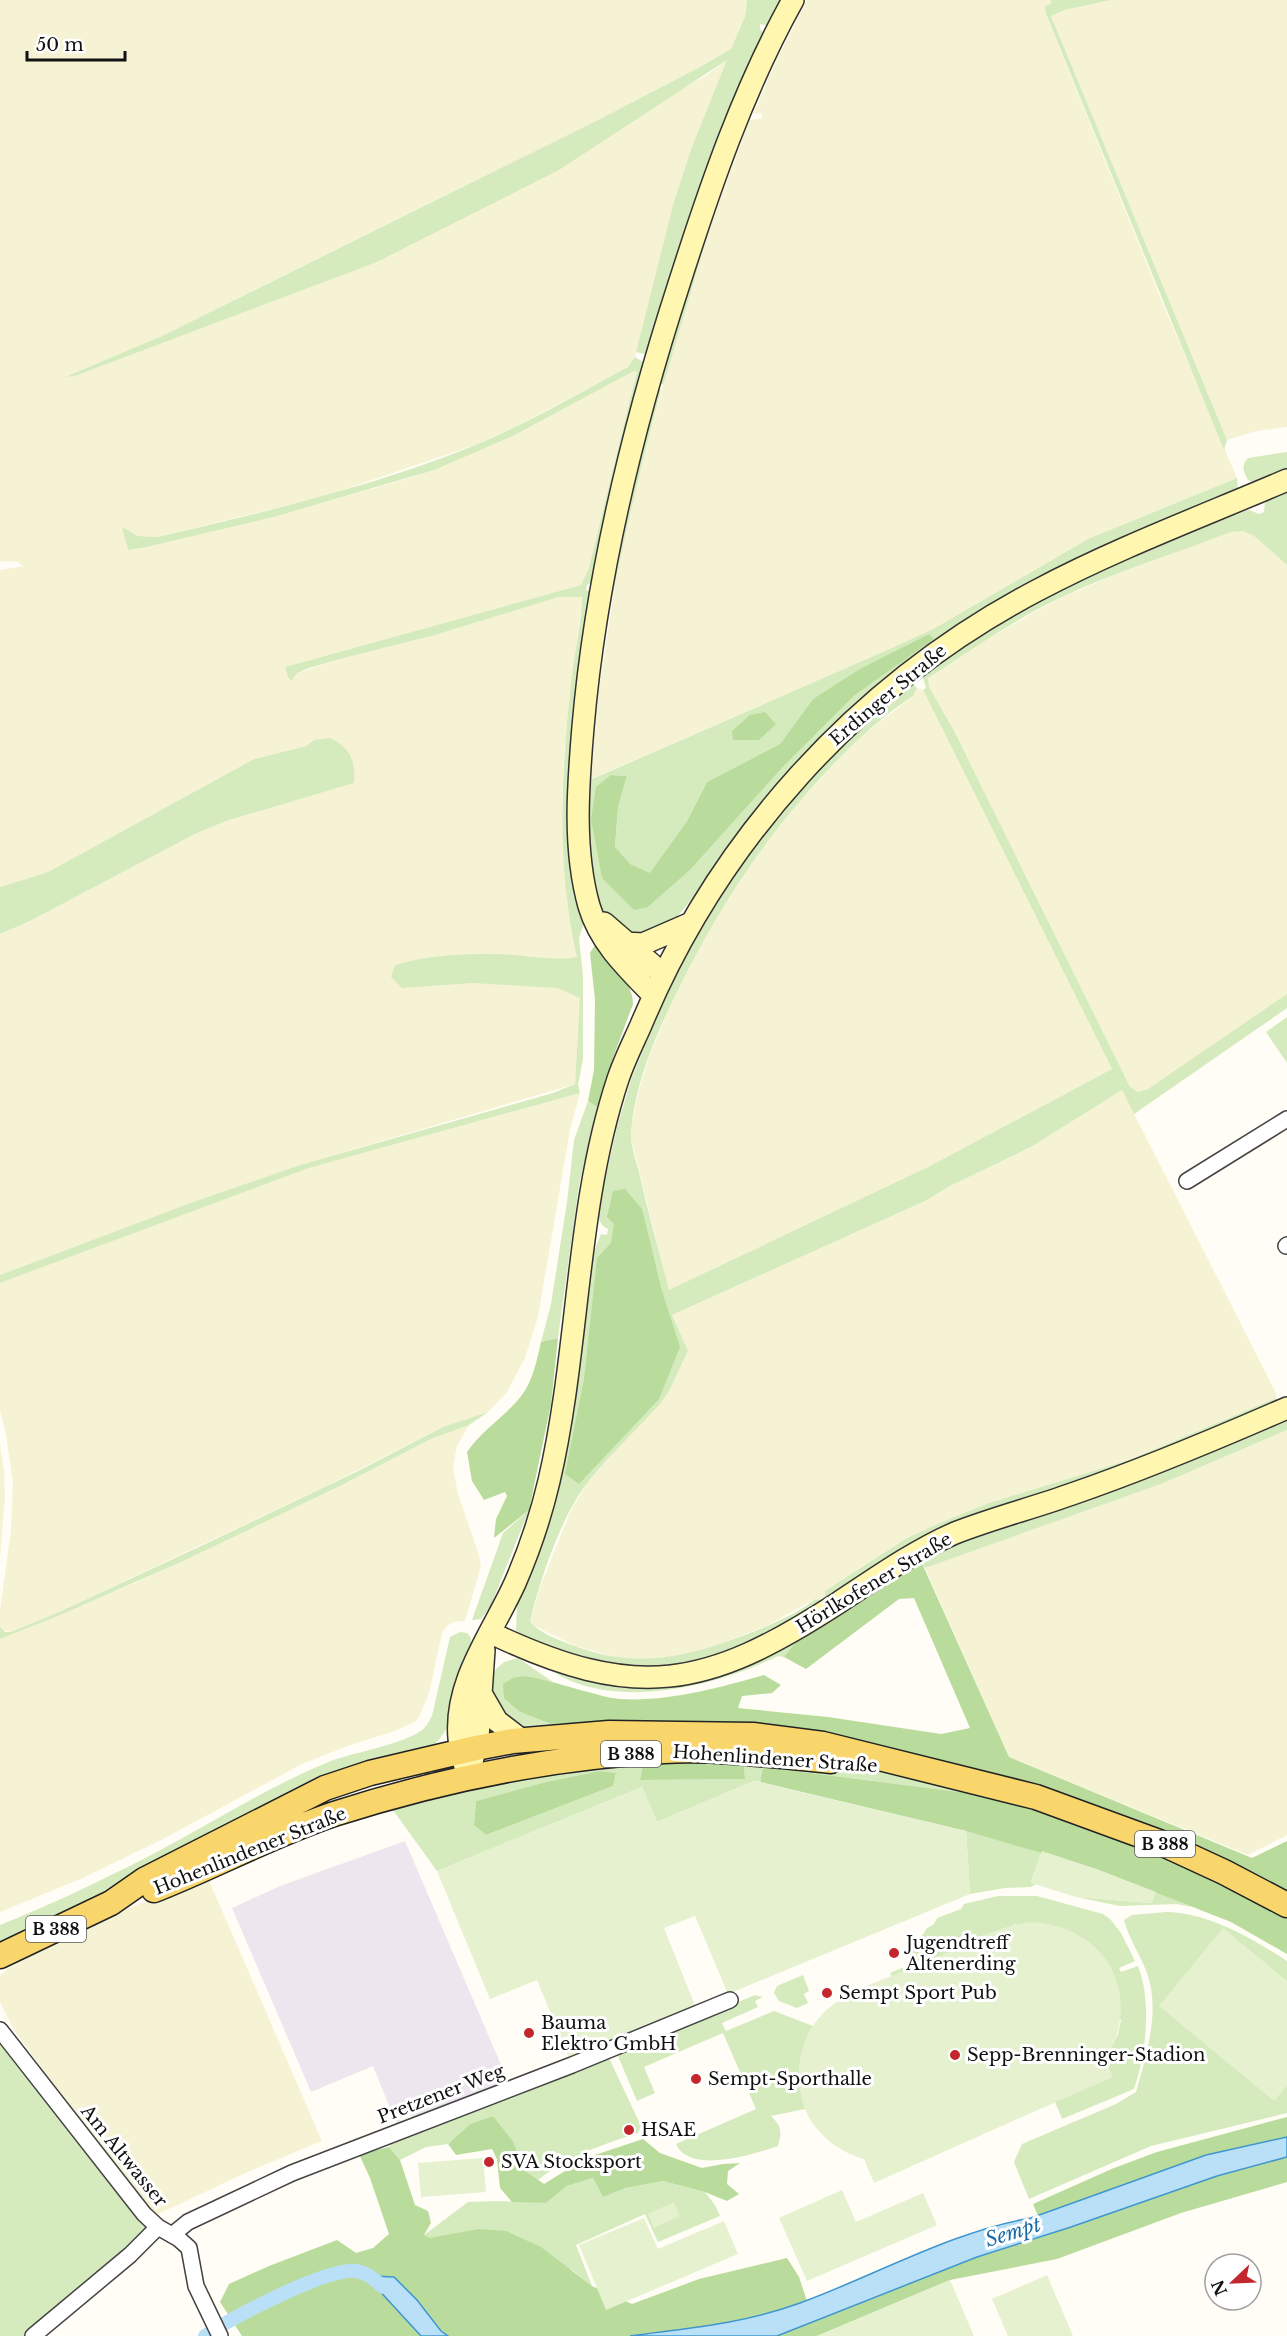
<svg xmlns="http://www.w3.org/2000/svg" width="1287" height="2336" viewBox="0 0 1287 2336" font-family="'Libre Baskerville',serif">
  <style>
    .industrial { fill: #eee6ef }
    .farmland { fill: #f6f3d4 }
    .green { fill: #d5ebbd; fill-rule: evenodd }
    .forest { fill: #b9dc9c }
    .pitch { fill: #e6f2cf }
    .water { fill: #b9e0f7; stroke: #3f96cf; stroke-width: 1.5 }
    .lines { fill: none; stroke-linecap: round; stroke-linejoin: round }
    .canal { stroke: #b9e0f7; stroke-width: 14 }
    .street-casing { stroke: #444; stroke-width: 18 }
    .secondary-casing { stroke: #333; stroke-width: 24 }
    .primary-casing { stroke: #222; stroke-width: 27 }
    .street { stroke: #fff; stroke-width: 15 }
    .secondary { stroke: #fff6b0; stroke-width: 21 }
    .primary { stroke: #f9d66b; stroke-width: 24 }
    .poi-dot { fill: #c4262e; stroke: #fff; stroke-width: 2 }
    .labels { text-anchor: middle; stroke-width: 6; stroke-linejoin: round; paint-order: stroke }
    .shield { fill: #fff; stroke: #585858; stroke-width: 1.5 }
    .shield-label { font-size: 16px; font-weight: bold; fill: #111 }
    .street-label { font-size: 18px; fill: #111; stroke: #fff }
    .poi-label { font-size: 18px; fill: #111; stroke: #fff; text-anchor: start }
    .water-label { font-size: 20px; font-style: italic; fill: #1768a6; stroke: #fff }
  </style>
  <rect width="100%" height="100%" fill="#fffdf5"/>
  <path class="industrial" d="M 405,1841 L 508,2081 L 413,2119 L 408,2110 L 398,2115 L 402,2124 L 397,2125 L 373,2066 L 311,2092 L 232,1908 L 280,1886 Z"/>
  <path class="farmland" d="M 0,0 L 747,0 L 745,19 L 731,49 L 698,68 L 598,120 L 162,336 L 65,377 L 75,376 L 377,262 L 707,75 L 728,59 L 691,149 L 673,205 L 635,357 L 628,367 L 515,427 L 475,445 L 325,496 L 157,537 L 138,536 L 123,528 L 128,550 L 147,547 L 274,517 L 413,477 L 513,436 L 634,371 L 637,371 L 589,568 L 581,585 L 285,667 L 297,673 L 344,658 L 435,635 L 559,597 L 582,597 L 564,751 L 562,805 L 567,903 L 577,957 L 581,998 L 575,1084 L 300,1165 L 193,1202 L 0,1275 L 0,934 L 28,922 L 195,834 L 226,821 L 353,783 L 314,740 L 306,746 L 254,759 L 48,872 L 0,887 L 0,570 L 24,566 L 18,562 L 0,561 Z
    M 807,0 L 1051,0 L 1051,4 L 1046,15 L 1161,299 L 1237,478 L 1088,539 L 935,628 L 892,648 L 589,780 L 597,703 L 617,572 L 626,526 L 663,385 L 707,234 L 735,158 L 750,120 L 762,118 L 762,113 L 753,114 L 778,57 Z
    M 1111,0 L 1287,0 L 1287,427 L 1257,431 L 1227,440 L 1051,16 L 1064,10 Z
    M 1243,530 L 1254,536 L 1287,565 L 1287,994 L 1209,1049 L 1148,1089 L 1138,1092 L 1130,1087 L 929,687 L 928,678 L 982,642 L 1058,599 L 1117,574 L 1231,532 Z
    M 917,688 L 923,690 L 1112,1069 L 928,1167 L 669,1291 L 630,1134 L 638,1093 L 649,1057 L 669,1008 L 696,952 L 718,912 L 764,844 L 787,814 L 842,756 L 864,734 L 913,696 Z
    M 1122,1090 L 1276,1393 L 1276,1398 L 1129,1460 L 989,1503 L 942,1522 L 907,1538 L 825,1591 L 825,1597 L 820,1600 L 815,1599 L 768,1625 L 710,1648 L 684,1656 L 655,1659 L 624,1659 L 575,1646 L 531,1624 L 530,1622 L 540,1587 L 571,1510 L 587,1483 L 669,1391 L 688,1351 L 672,1315 L 925,1201 L 950,1186 L 1031,1147 Z
    M 580,1093 L 570,1130 L 538,1317 L 525,1358 L 507,1392 L 488,1412 L 443,1427 L 322,1488 L 59,1612 L 11,1632 L 2,1630 L 0,1627 L 0,1611 L 11,1530 L 13,1483 L 6,1434 L 0,1411 L 0,1283 L 309,1168 Z
    M 469,1425 L 457,1446 L 453,1467 L 458,1494 L 478,1552 L 481,1566 L 465,1621 L 453,1622 L 446,1627 L 442,1633 L 429,1693 L 419,1717 L 415,1722 L 392,1732 L 353,1744 L 302,1764 L 165,1838 L 83,1878 L 0,1912 L 0,1639 L 135,1583 L 340,1486 L 431,1439 Z
    M 1287,1430 L 1287,1835 L 1248,1855 L 1009,1757 L 925,1568 L 1161,1484 Z
    M 0,1445 L 4,1471 L 5,1496 L 0,1557 Z
    M 208,1878 L 322,2141 L 252,2170 L 156,2215 L 71,2108 L 14,2030 L 0,2002 L 0,1976 L 7,1969 L 30,1956 L 129,1908 Z"/>
  <path class="green" d="M 747,0 L 786,0 L 769,26 L 760,24 L 760,29 L 766,35 L 648,355 L 636,352 L 673,205 L 691,149 L 727,60 L 559,170 L 377,262 L 75,376 L 65,377 L 162,336 L 598,120 L 698,68 L 731,49 L 745,17 Z
    M 1051,0 L 1111,0 L 1064,10 L 1051,16 L 1227,440 L 1224,450 L 1046,14 L 1045,6 L 1051,4 Z
    M 707,237 L 669,366 L 663,385 L 657,380 L 704,238 Z
    M 635,357 L 648,365 L 594,582 L 587,585 L 586,590 L 591,591 L 585,920 L 579,938 L 583,976 L 583,1059 L 578,1085 L 580,1093 L 309,1168 L 0,1283 L 0,1275 L 193,1202 L 300,1165 L 553,1093 L 575,1084 L 580,998 L 557,988 L 472,983 L 402,988 L 391,977 L 395,965 C 425,956 457,954 488,954 C 519,953 547,962 577,957 C 556,867 561,774 571,684 C 574,655 581,626 582,597 L 559,597 L 435,635 L 344,658 L 309,668 L 297,673 L 292,680 L 289,679 L 285,667 L 581,585 L 589,568 L 637,371 L 634,371 L 513,436 L 434,470 L 274,517 L 147,547 L 128,550 L 122,527 L 138,536 L 157,537 C 264,512 372,487 473,446 C 527,424 577,394 628,367 Z
    M 659,389 L 661,390 C 628,518 595,648 590,780 L 892,648 L 935,628 L 1088,539 L 1237,478 L 1238,490 L 943,640 L 710,877 L 672,923 L 638,938 L 603,913 L 596,902 L 588,855 L 586,772 L 619,527 L 655,391 ZM 929,634 L 933,639 L 855,695 L 783,767 L 690,870 L 648,907 L 591,819 L 612,775 L 627,776 L 618,807 L 615,848 L 630,864 L 650,874 L 687,821 L 707,782 L 780,744 L 813,699 Z
    M 1287,452 L 1287,473 L 1255,483 L 1248,480 C 1243,471 1241,465 1248,458 Z
    M 1287,488 L 1287,565 L 1254,536 L 1243,531 L 1231,532 C 1174,554 1115,572 1060,598 C 1014,620 971,650 928,678 L 929,687 L 954,731 L 1130,1087 L 1138,1092 L 1148,1089 L 1287,994 L 1287,1008 L 1134,1114 L 1122,1090 L 1031,1147 L 950,1186 L 925,1201 L 672,1315 L 688,1351 L 669,1391 L 660,1404 C 636,1430 610,1455 588,1482 C 562,1514 539,1582 530,1622 C 539,1632 556,1639 569,1644 C 638,1671 689,1657 755,1631 C 774,1623 799,1613 815,1599 L 820,1600 L 820,1605 L 778,1633 L 681,1669 L 591,1664 L 522,1637 L 516,1630 L 517,1605 L 528,1579 L 558,1485 L 569,1440 L 593,1254 L 601,1234 L 607,1235 L 608,1229 C 598,1224 598,1217 599,1206 L 617,1127 L 632,1077 L 676,971 L 731,871 L 836,746 L 909,686 L 914,685 L 917,688 L 913,696 C 882,716 856,741 831,767 C 767,833 718,908 678,990 C 656,1034 635,1083 631,1132 C 630,1144 636,1160 639,1172 C 648,1212 659,1251 669,1290 L 928,1167 L 1112,1069 L 923,690 L 926,688 L 922,675 L 930,665 L 1066,584 L 1224,516 L 1249,510 L 1259,514 L 1264,512 L 1265,502 Z
    M 330,738 C 350,747 356,761 354,783 L 226,821 L 195,834 L 28,922 L 0,934 L 0,887 L 48,872 L 254,759 L 306,746 L 314,740 Z
    M 1287,1017 L 1287,1063 L 1266,1032 Z
    M 588,1101 L 597,1107 L 579,1185 L 558,1338 L 541,1342 L 551,1304 L 567,1202 L 574,1140 Z
    M 1276,1398 L 1279,1406 L 1115,1474 L 840,1595 L 825,1597 L 825,1591 L 907,1538 L 942,1522 L 989,1503 L 1129,1460 Z
    M 488,1412 L 469,1425 L 431,1439 L 340,1486 L 183,1561 L 65,1613 L 0,1639 L 0,1627 L 5,1632 L 11,1632 L 59,1612 L 201,1546 L 356,1472 L 443,1427 Z
    M 1287,1416 L 1287,1430 L 1161,1484 L 925,1568 L 920,1559 L 929,1553 Z
    M 529,1510 L 491,1605 L 481,1619 L 472,1620 L 503,1533 Z
    M 460,1632 L 467,1633 L 471,1638 L 471,1644 C 465,1655 461,1667 458,1679 C 452,1704 454,1730 431,1747 L 287,1794 L 92,1899 L 0,1943 L 0,1925 C 52,1904 103,1880 153,1854 C 212,1823 269,1786 331,1761 C 355,1752 404,1744 422,1730 C 427,1726 429,1721 432,1716 L 450,1637 Z
    M 802,1634 L 784,1657 L 778,1656 C 715,1687 607,1714 545,1666 L 618,1683 Z
    M 518,1658 L 553,1682 L 517,1676 L 520,1712 L 551,1724 L 525,1726 L 508,1720 L 491,1695 L 492,1678 L 496,1669 L 504,1662 Z
    M 691,1759 C 750,1760 810,1763 869,1770 C 913,1776 956,1786 999,1797 L 763,1767 L 760,1782 L 754,1781 L 657,1822 L 642,1787 L 437,1871 L 390,1806 C 487,1778 589,1762 691,1759 ZM 661,1762 L 744,1766 L 745,1779 L 640,1780 L 643,1765 ZM 599,1771 L 616,1773 L 613,1786 L 486,1835 L 474,1825 L 476,1801 L 546,1782 Z
    M 966,1831 L 1042,1851 L 1031,1882 L 1036,1884 L 1031,1887 L 1005,1888 L 970,1894 Z
    M 1156,1892 L 1192,1907 L 1176,1904 L 1120,1906 L 1076,1897 L 1151,1903 Z
    M 998,1896 L 1037,1896 L 1103,1914 L 1110,1919 L 1121,1933 L 1135,1961 L 1119,1968 L 1121,1972 L 1138,1966 C 1152,2001 1146,2055 1134,2089 L 1062,2119 L 1055,2102 L 1112,2077 L 1105,2060 L 1118,2034 L 1121,2020 L 1016,1924 L 892,1977 L 890,1973 L 916,1962 L 911,1950 L 920,1943 L 919,1941 L 926,1929 L 934,1924 L 937,1918 L 961,1909 L 964,1904 Z
    M 1166,1912 C 1210,1913 1251,1938 1287,1961 L 1287,2113 L 1151,2146 L 1029,2199 L 1014,2162 L 1022,2144 L 1116,2104 L 1136,2092 C 1146,2057 1160,2013 1148,1976 C 1142,1957 1129,1940 1124,1920 L 1132,1915 Z
    M 803,1975 L 809,1991 L 804,1994 L 808,2003 L 797,2008 L 779,2001 L 774,1993 L 777,1986 Z
    M 755,1995 L 763,1997 L 755,2001 L 758,2007 L 722,2023 L 726,2031 L 774,2011 L 813,2026 C 798,2050 797,2082 805,2109 L 771,2116 C 782,2127 782,2131 778,2146 C 755,2154 689,2175 676,2144 L 756,2109 L 723,2033 L 644,2067 L 655,2093 L 637,2101 L 618,2056 L 620,2052 Z
    M 0,2044 L 98,2161 L 147,2227 L 145,2234 L 29,2336 L 0,2336 Z
    M 606,2057 L 610,2060 L 641,2126 L 638,2133 C 603,2144 567,2157 538,2180 L 524,2170 L 513,2141 L 493,2116 L 470,2124 L 448,2144 L 426,2147 L 400,2160 L 389,2147 L 396,2135 Z
    M 593,2178 L 603,2197 L 626,2188 L 663,2181 L 705,2192 L 715,2205 L 720,2216 L 658,2242 L 645,2214 L 576,2245 L 592,2286 L 572,2270 L 478,2229 L 430,2239 L 424,2235 L 468,2202 L 501,2201 L 546,2203 L 567,2186 Z"/>
  <path class="forest" d="M 929,634 L 934,639 L 855,695 L 783,767 L 690,870 L 648,907 L 634,910 L 602,878 L 591,819 L 596,787 L 611,775 L 627,776 L 618,807 L 615,847 L 630,864 L 650,873 L 687,821 L 707,782 L 780,744 L 813,699 L 860,669 Z
    M 765,712 L 776,724 L 759,740 L 733,740 L 732,731 L 750,715 Z
    M 595,945 C 610,963 633,980 633,1004 L 607,1074 L 597,1107 L 588,1101 L 594,1070 L 595,1000 L 590,953 Z
    M 625,1189 L 642,1209 L 662,1291 L 680,1347 L 659,1399 L 579,1484 L 565,1474 L 584,1379 L 597,1258 L 611,1243 L 614,1224 L 607,1217 L 613,1191 Z
    M 558,1338 L 551,1404 L 529,1510 L 494,1538 L 496,1519 L 507,1496 L 505,1492 L 484,1500 L 472,1481 L 467,1452 C 482,1430 506,1416 522,1395 C 533,1380 537,1360 541,1342 Z
    M 920,1559 L 1009,1757 L 1252,1858 L 1287,1841 L 1287,1895 L 1035,1789 L 601,1725 L 573,1723 L 551,1724 L 520,1712 L 504,1698 L 503,1684 C 507,1682 512,1678 516,1677 C 531,1672 595,1697 619,1699 C 669,1702 717,1688 764,1675 L 781,1685 L 772,1693 L 742,1696 L 738,1708 L 828,1717 L 941,1734 L 970,1728 L 914,1598 L 899,1599 L 806,1669 L 784,1657 L 802,1634 Z
    M 661,1762 L 744,1766 L 745,1779 L 640,1780 L 643,1765 Z
    M 763,1767 L 999,1797 L 1153,1849 L 1287,1916 L 1287,1954 L 1231,1922 L 1096,1869 L 966,1831 L 760,1782 Z
    M 599,1771 L 616,1773 L 613,1786 L 486,1835 L 474,1825 L 476,1801 L 546,1782 Z
    M 493,2116 L 513,2141 L 524,2170 L 544,2184 L 586,2158 L 643,2139 L 660,2153 L 702,2168 L 723,2164 L 740,2163 L 728,2171 L 727,2184 L 739,2194 L 727,2201 L 705,2192 L 663,2181 L 626,2188 L 603,2197 L 593,2178 L 567,2186 L 546,2203 L 512,2202 L 500,2188 L 497,2159 L 492,2149 L 456,2155 L 448,2144 L 470,2124 Z
    M 1287,2117 L 1287,2137 L 1206,2155 L 1038,2216 L 1033,2204 L 1114,2168 L 1157,2152 Z
    M 389,2147 L 400,2160 L 415,2205 L 428,2211 L 431,2223 L 424,2235 L 430,2238 L 478,2229 L 506,2231 L 541,2247 L 592,2286 L 632,2304 L 699,2279 L 787,2258 L 799,2277 L 807,2301 L 737,2322 L 630,2336 L 448,2336 L 441,2331 L 417,2300 L 394,2277 L 372,2276 L 376,2287 L 421,2336 L 242,2336 L 220,2302 L 229,2284 L 269,2266 L 337,2240 L 356,2253 L 373,2248 L 389,2234 L 370,2178 L 359,2154 Z
    M 1287,2157 L 1287,2182 L 1181,2213 L 1057,2259 L 950,2280 L 817,2336 L 777,2336 L 977,2257 L 1071,2227 L 1217,2176 Z"/>
  <path class="pitch" d="M 754,1781 L 966,1831 L 970,1894 L 728,1994 L 695,1916 L 664,1928 L 696,2008 L 570,2060 L 537,1980 L 490,1999 L 437,1871 L 642,1787 L 657,1822 Z
    M 1042,1851 L 1096,1869 L 1156,1892 L 1151,1903 L 1076,1897 L 1031,1883 Z
    M 1030,1922 C 1106,1925 1145,1995 1105,2060 L 1112,2077 L 874,2183 L 864,2159 C 838,2152 813,2132 804,2106 C 791,2068 802,2025 837,2002 C 864,1984 899,1974 929,1961 C 961,1946 995,1927 1030,1922 Z
    M 1223,1928 L 1287,1981 L 1287,2086 L 1274,2101 L 1159,2006 Z
    M 483,2158 L 486,2192 L 421,2197 L 418,2163 Z
    M 842,2190 L 856,2222 L 923,2193 L 937,2225 L 807,2281 L 779,2218 Z
    M 674,2202 L 680,2216 L 654,2228 L 648,2214 Z
    M 644,2218 L 658,2249 L 724,2221 L 738,2254 L 606,2310 L 579,2245 Z
    M 1047,2275 L 1073,2336 L 1008,2336 L 992,2299 Z
    M 950,2280 L 974,2336 L 817,2336 Z"/>
  <path class="water" d="M 1287,2137 L 1287,2157 L 1217,2176 L 1071,2227 L 977,2257 L 777,2336 L 630,2336 C 689,2328 742,2324 800,2303 C 874,2276 953,2231 1031,2218 L 1206,2155 Z
    M 371,2276 L 394,2277 L 417,2300 L 441,2331 L 448,2336 L 421,2336 L 376,2287 Z"/>
  <g class="lines">
    <path class="canal" d="M 205,2336 C 231,2318 326,2268 356,2271 C 368,2273 375,2280 383,2287"/>
    <g class="street-casing">
      <path id="street" d="M 1187,1181 L 1287,1119
        M 1286,1246 L 1287,1245
        M 0,2030 L 144,2214 L 158,2227 L 179,2239 L 189,2248 L 196,2286 L 220,2336
        M 172,2235 L 188,2222 L 292,2173 L 572,2065 L 730,2000
        M 33,2336 L 130,2255 L 158,2227"/>
    </g>
    <g class="secondary-casing">
      <path id="secondary" d="M 604,923 L 663,974
        M 625,943 L 643,944 L 689,924
        M 653,995 C 627,968 600,943 589,906 C 573,849 578,786 583,727 C 596,576 632,429 679,284 C 710,187 743,90 793,0
        M 491,1633 C 636,1702 706,1689 838,1603 C 876,1578 914,1551 955,1533 C 993,1518 1033,1508 1072,1494 C 1145,1469 1216,1439 1287,1408
        M 482,1695 L 497,1721 L 522,1740
        M 472,1762 L 478,1738 L 484,1650
        M 468,1778 C 465,1765 460,1751 459,1738 C 454,1681 493,1632 515,1583 C 529,1551 541,1515 549,1481 C 580,1348 575,1209 618,1079 C 624,1061 633,1043 641,1025 C 718,840 858,685 1036,591 C 1117,548 1203,516 1287,480"/>
    </g>
    <g class="primary-casing">
      <path id="primary" d="M 154,1890 C 215,1866 272,1835 334,1814 C 440,1780 552,1757 664,1751 C 719,1748 776,1756 831,1761
        M 0,1956 L 111,1903 L 144,1880 L 325,1788 L 370,1773 L 476,1748 L 513,1741 L 609,1733 L 753,1735 L 823,1744 L 1036,1797 L 1159,1842 L 1224,1872 L 1287,1905"/>
    </g>
    <use href="#street" class="street"/>
    <use href="#secondary" class="secondary"/>
    <use href="#primary" class="primary"/>
  </g>
  <g class="poi-dot">
    <circle cx="894" cy="1953" r="6"/>
    <circle cx="827" cy="1993" r="6"/>
    <circle cx="529" cy="2033" r="6"/>
    <circle cx="955" cy="2055" r="6"/>
    <circle cx="696" cy="2079" r="6"/>
    <circle cx="629" cy="2130" r="6"/>
    <circle cx="489" cy="2162" r="6"/>
  </g>
  <g class="labels">
    <g class="shield">
      <rect x="601" y="1741" width="60" height="26" rx="4.5"/>
      <rect x="1135" y="1831" width="60" height="26" rx="4.5"/>
      <rect x="26" y="1916" width="60" height="26" rx="4.5"/>
    </g>
    <g class="shield-label">
      <text x="631" y="1760">B 388</text>
      <text x="1165" y="1850">B 388</text>
      <text x="56" y="1935">B 388</text>
    </g>
    <g class="street-label">
      <text transform="translate(888 695) rotate(-40)" y="6">Erdinger Straße</text>
      <text transform="translate(874 1583) rotate(-31)" y="6">Hörlkofener Straße</text>
      <text transform="translate(775 1759) rotate(4)" y="6">Hohenlindener Straße</text>
      <text transform="translate(250 1851) rotate(-22)" y="6">Hohenlindener Straße</text>
      <text transform="translate(441 2094) rotate(-21)" y="6">Pretzener Weg</text>
      <text transform="translate(124 2156) rotate(51)" y="6">Am Altwasser</text>
    </g>
    <g class="poi-label">
      <text x="906" y="1949">Jugendtreff<tspan x="906" dy="21">Altenerding</tspan></text>
      <text x="839" y="1999">Sempt Sport Pub</text>
      <text x="541" y="2029">Bauma<tspan x="541" dy="21">Elektro GmbH</tspan></text>
      <text x="967" y="2061">Sepp-Brenninger-Stadion</text>
      <text x="708" y="2085">Sempt-Sporthalle</text>
      <text x="641" y="2136">HSAE</text>
      <text x="501" y="2168">SVA Stocksport</text>
    </g>
    <g class="water-label">
      <text transform="translate(1013 2232) rotate(-17)" y="7">Sempt</text>
    </g>
  </g>
  <g transform="translate(1233 2282) rotate(247)"><circle r="28" fill="#ffffff" stroke="#a0a0a0" stroke-width="1.5"/>
  <path d="M0-4.5L10 22L0 15L-10 22Z" fill="#c4262e"/>
  <text y="-9" font-size="16" font-weight="bold" text-anchor="middle" fill="#111111">N</text>
  </g>
  <path d="M27 51v9h98v-9" fill="none" stroke="#111111" stroke-width="3"/>
  <text x="36" y="51" font-size="18" fill="#111111" stroke="#ffffff" stroke-width="4.5" paint-order="stroke">50 m</text>
</svg>
